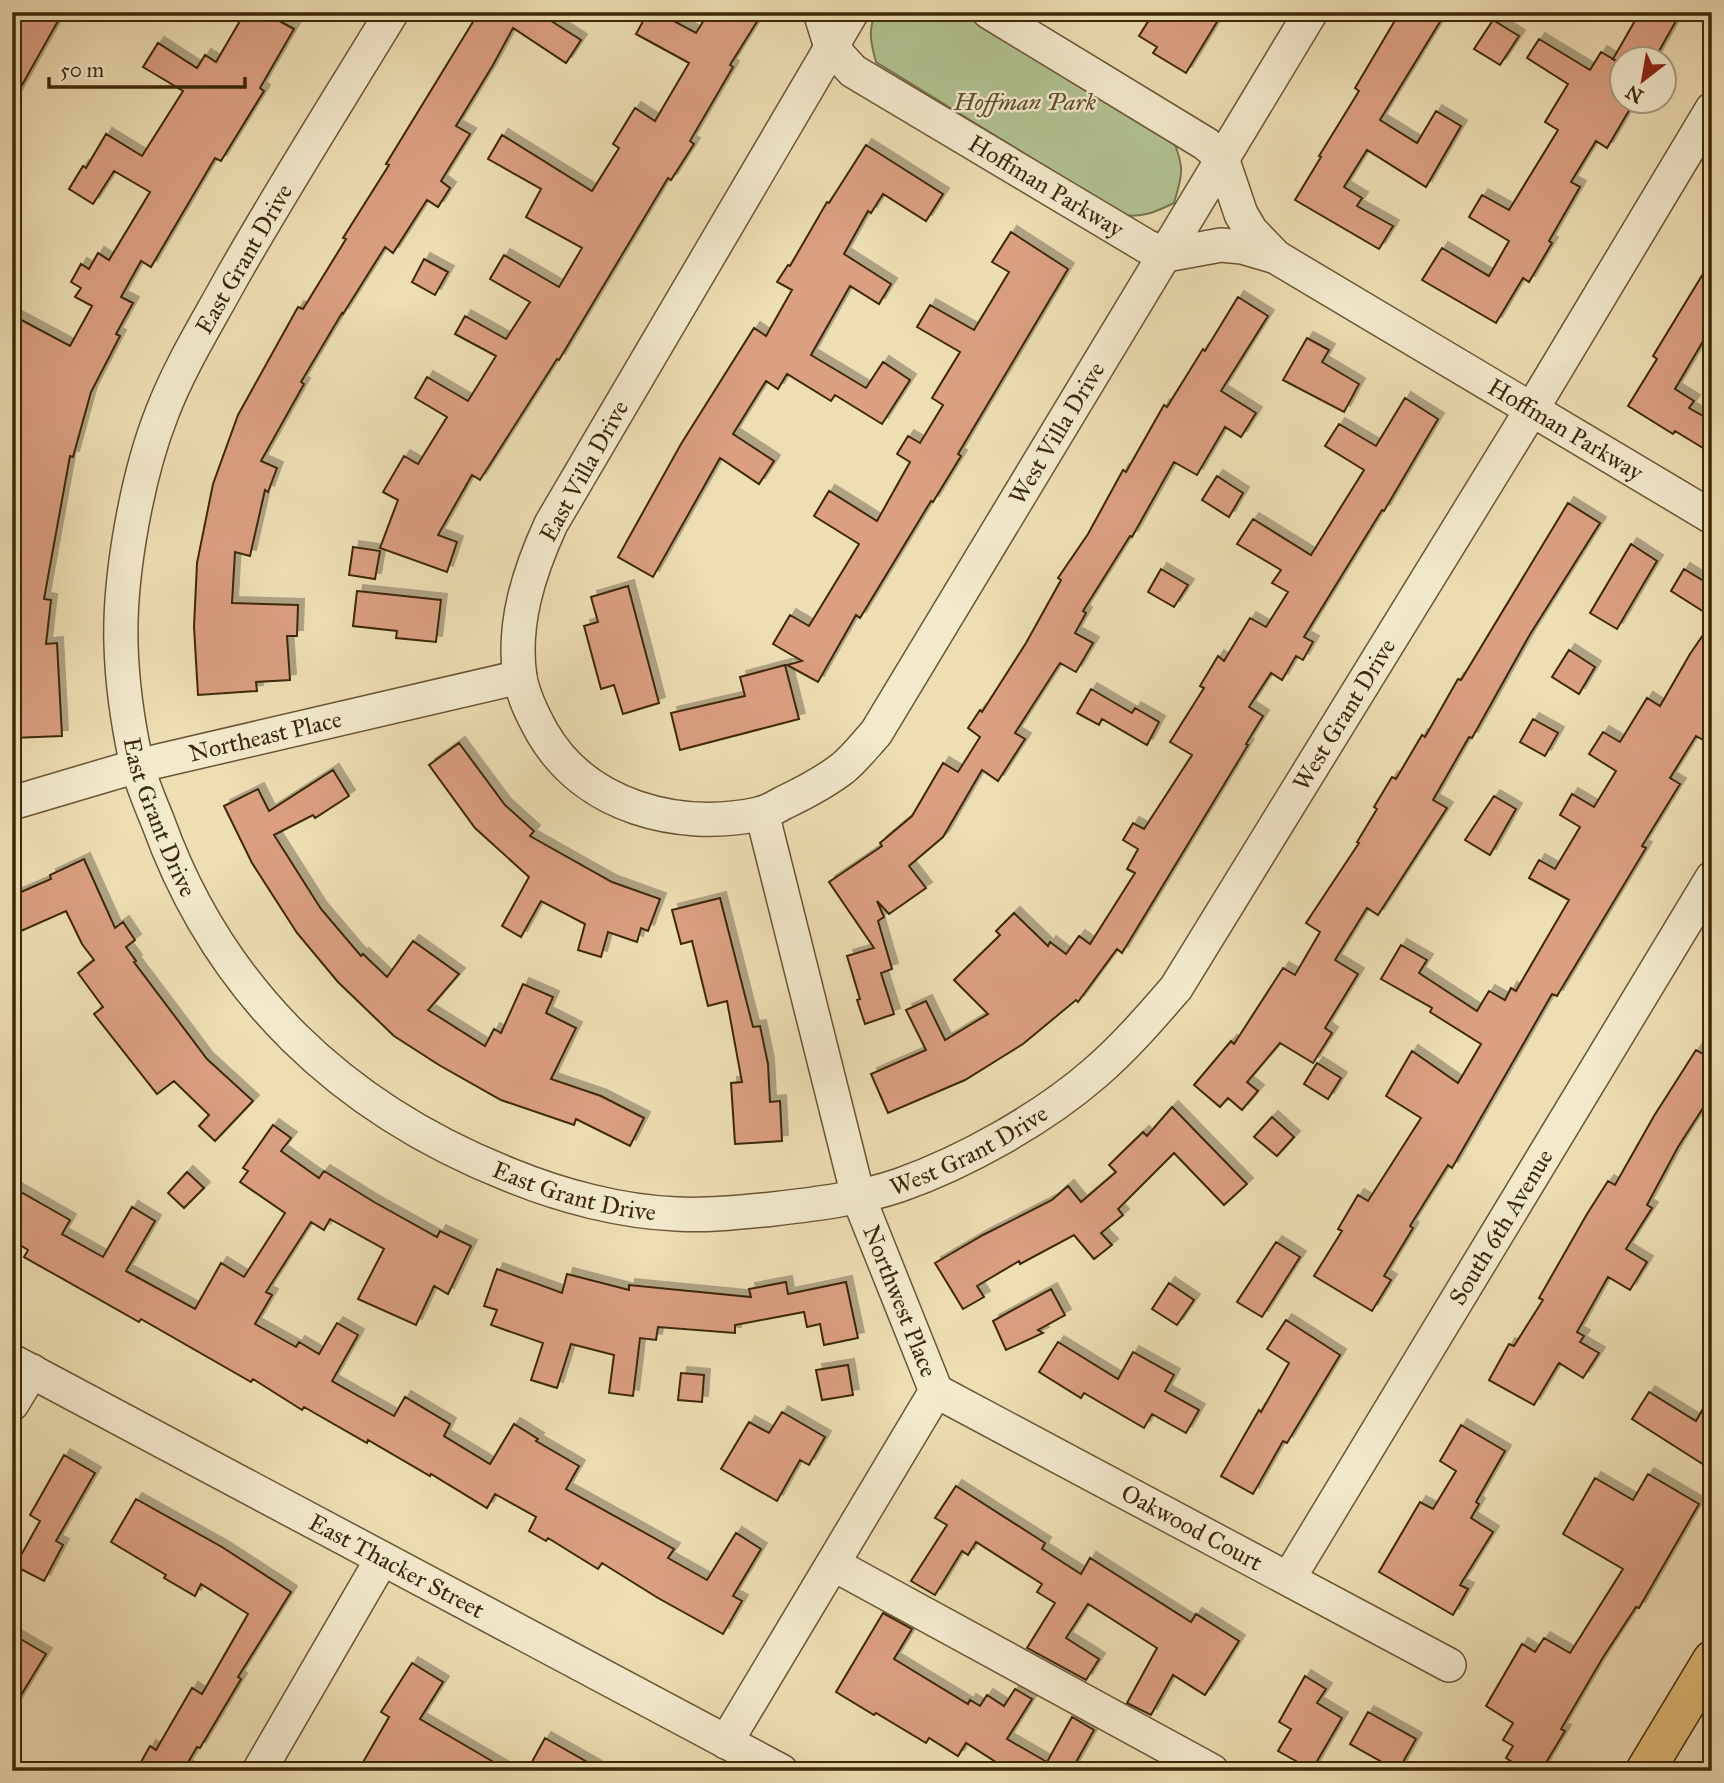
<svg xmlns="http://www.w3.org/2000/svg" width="1724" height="1783" viewBox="0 0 1724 1783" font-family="'IM FELL Great Primer',serif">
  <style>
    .green { fill: #b2c292; stroke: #78754d; stroke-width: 2 }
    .building { fill: #db9f82; stroke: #3d2808; stroke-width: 2; filter: url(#shadow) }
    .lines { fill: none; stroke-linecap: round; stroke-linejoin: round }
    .minor-casing { stroke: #695633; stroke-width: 36 }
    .major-casing { stroke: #3d2808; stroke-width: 41 }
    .minor { stroke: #f3eace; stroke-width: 33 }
    .major { stroke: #e6bf7a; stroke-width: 38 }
    .labels { text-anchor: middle; stroke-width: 5; stroke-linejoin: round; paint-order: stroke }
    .park-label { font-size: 24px; font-style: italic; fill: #5a4e2a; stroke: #f3eace }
    .street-label { font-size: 24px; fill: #3d2808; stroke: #f3eace }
  </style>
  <defs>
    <filter id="shadow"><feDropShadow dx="6" dy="-6" stdDeviation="0" flood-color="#0004"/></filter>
  </defs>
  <rect width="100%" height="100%" fill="#eddeb4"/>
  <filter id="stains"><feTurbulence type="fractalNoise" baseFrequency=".00286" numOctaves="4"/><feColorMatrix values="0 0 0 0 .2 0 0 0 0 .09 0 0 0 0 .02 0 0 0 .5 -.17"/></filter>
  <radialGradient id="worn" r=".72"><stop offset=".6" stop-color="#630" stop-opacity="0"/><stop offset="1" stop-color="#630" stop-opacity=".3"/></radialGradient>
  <path class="green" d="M 877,12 L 964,12 L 1174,142 C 1185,170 1182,175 1174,203 C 1157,211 1144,218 1124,215 L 876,62 C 871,44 867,28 877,12 Z"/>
  <path class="building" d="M 19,12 L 63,12 L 12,103 L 12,24 Z
    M 263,12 L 294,29 L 260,88 L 264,91 L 221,161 L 215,158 L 151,267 L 141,261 L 121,297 L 133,303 L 116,334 L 120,336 L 91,392 L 73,457 L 70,456 L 44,599 L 51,600 L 46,644 L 57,643 L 62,736 L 12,738 L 12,562 L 21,512 L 12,511 L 12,315 L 70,346 L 92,306 L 75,297 L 81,288 L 71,282 L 81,264 L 89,269 L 98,253 L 109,260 L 150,192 L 114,171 L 93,204 L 69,189 L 83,166 L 86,168 L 106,134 L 142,156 L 183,91 L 143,67 L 158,43 L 197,68 L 205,55 L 216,62 L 244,14 L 257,21 Z
    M 479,12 L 537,12 L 581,40 L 566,63 L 513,28 L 493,65 L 456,126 L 470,134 L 441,181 L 450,188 L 438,207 L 427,200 L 393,253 L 385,247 L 343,314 L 342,313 L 301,382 L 304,384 L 261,461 L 277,468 L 268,492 L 265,490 L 250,556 L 235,552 L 232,603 L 298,605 L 297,636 L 287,636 L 290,680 L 256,682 L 257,691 L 198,695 L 194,627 L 197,563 L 213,484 L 238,415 L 298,307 L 303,309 L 346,239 L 343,238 L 389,165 L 386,164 Z
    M 648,12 L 657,12 L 696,33 L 709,12 L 763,12 L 730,65 L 733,67 L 690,141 L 694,144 L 671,180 L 668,178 L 559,360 L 557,359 L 480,480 L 472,475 L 438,535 L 457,542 L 447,572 L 380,548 L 398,500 L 383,492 L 404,456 L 418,464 L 447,417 L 415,398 L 427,377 L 468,401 L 496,356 L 455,334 L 465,316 L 506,339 L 530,302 L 490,279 L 504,255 L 559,287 L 582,248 L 526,217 L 541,189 L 488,159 L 502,135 L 592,191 L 619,148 L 613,144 L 635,108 L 655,121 L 689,63 L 636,34 Z
    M 1154,12 L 1223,12 L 1186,73 L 1153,53 L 1157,47 L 1139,36 Z
    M 1400,12 L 1446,12 L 1380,120 L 1417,143 L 1436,111 L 1461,126 L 1426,187 L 1367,150 L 1344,187 L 1362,198 L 1357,206 L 1393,226 L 1379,249 L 1295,200 L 1321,157 L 1319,156 L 1359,91 L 1355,88 Z
    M 1640,12 L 1681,12 L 1654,60 L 1614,60 L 1622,65 L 1622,102 L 1634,102 L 1607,148 L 1596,141 L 1571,182 L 1580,187 L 1549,241 L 1552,243 L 1529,282 L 1523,278 L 1496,323 L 1422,280 L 1442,248 L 1489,276 L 1509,241 L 1469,217 L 1482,195 L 1509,210 L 1558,130 L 1545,122 L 1568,84 L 1527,58 L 1539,39 L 1590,70 L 1601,52 L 1613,59 Z
    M 1493,20 L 1519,36 L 1500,65 L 1474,49 Z
    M 866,145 L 943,194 L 926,221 L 883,194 L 871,213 L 868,211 L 844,254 L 891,284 L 879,304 L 850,286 L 811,355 L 866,388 L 883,362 L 910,380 L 882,424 L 835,395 L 831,401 L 787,374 L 778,389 L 766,381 L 733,434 L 774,461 L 759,484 L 720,458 L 653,577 L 618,557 L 681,444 L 754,328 L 766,336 L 792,290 L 777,282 L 788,265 L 790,266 L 827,202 L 829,203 Z
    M 1011,232 L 1068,269 L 958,454 L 961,456 L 933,502 L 931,501 L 860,618 L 856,615 L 818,682 L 787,665 L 802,661 L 773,644 L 790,615 L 809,626 L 859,544 L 814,516 L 829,491 L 877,521 L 910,462 L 897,454 L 908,436 L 920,443 L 943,405 L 932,398 L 960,352 L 917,327 L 930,305 L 974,330 L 1009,272 L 992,262 Z
    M 424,259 L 448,272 L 435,295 L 412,282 Z
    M 1712,259 L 1712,326 L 1675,389 L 1694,401 L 1689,408 L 1712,421 L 1712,434 L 1703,448 L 1675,431 L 1673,434 L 1628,406 L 1657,359 L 1653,356 Z
    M 1238,297 L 1268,316 L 1221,391 L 1256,413 L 1241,437 L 1225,427 L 1197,475 L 1174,462 L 1132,537 L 1130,536 L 1083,611 L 1086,613 L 1075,633 L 1093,643 L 1076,672 L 1060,663 L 1015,733 L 1025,739 L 998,781 L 982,770 L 943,837 L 909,866 L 926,888 L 889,914 L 877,901 L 884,917 L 878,921 L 892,969 L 881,973 L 894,1014 L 865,1024 L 857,1000 L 860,999 L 847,956 L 874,948 L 829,882 L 882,846 L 880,843 L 912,816 L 943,763 L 958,772 L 980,737 L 968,728 L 980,710 L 982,712 L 1026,643 L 1061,580 L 1058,578 L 1088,534 L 1123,470 L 1126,472 L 1164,405 L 1167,407 L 1203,349 L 1205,351 Z
    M 1307,338 L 1329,350 L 1322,362 L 1359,384 L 1344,412 L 1283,380 Z
    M 1405,398 L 1438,419 L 1384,511 L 1382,510 L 1304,637 L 1313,642 L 1303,660 L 1296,656 L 1282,680 L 1271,673 L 1249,707 L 1263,716 L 1246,744 L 1248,745 L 1122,953 L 1117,949 L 1078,1002 L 1076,1000 L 1023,1044 L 965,1080 L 888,1113 L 871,1074 L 926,1050 L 906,1010 L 926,1001 L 945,1040 L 988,1014 L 954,980 L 1000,935 L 996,931 L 1014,913 L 1048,946 L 1050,942 L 1066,954 L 1079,936 L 1090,944 L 1135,873 L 1127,869 L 1138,849 L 1123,840 L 1133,823 L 1144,829 L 1192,755 L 1170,742 L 1204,688 L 1200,686 L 1218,656 L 1224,661 L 1250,618 L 1266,627 L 1288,592 L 1272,583 L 1281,570 L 1237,544 L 1253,519 L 1311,555 L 1364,470 L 1325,446 L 1339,424 L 1376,446 Z
    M 1217,476 L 1243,493 L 1229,517 L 1202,500 Z
    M 1568,503 L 1600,523 L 1529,636 L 1472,738 L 1469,737 L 1433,800 L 1447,808 L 1378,915 L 1367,908 L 1335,960 L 1358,974 L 1325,1028 L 1332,1033 L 1313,1063 L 1280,1043 L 1247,1082 L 1258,1091 L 1242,1110 L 1228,1098 L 1220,1107 L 1194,1085 L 1231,1041 L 1234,1044 L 1283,968 L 1295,975 L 1320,932 L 1306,923 L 1359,843 L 1357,842 L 1377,809 L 1374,807 L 1392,777 L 1396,779 L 1422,735 L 1425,737 L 1458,679 L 1461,680 Z
    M 1631,544 L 1657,561 L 1617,629 L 1590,613 Z
    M 353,547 L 380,551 L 375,579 L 349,575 Z
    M 1161,569 L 1188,585 L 1174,607 L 1148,592 Z
    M 1684,569 L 1712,586 L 1712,617 L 1671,591 Z
    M 628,586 L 659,703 L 623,714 L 614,685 L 601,689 L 584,626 L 598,622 L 591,597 Z
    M 357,591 L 441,600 L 436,642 L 396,638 L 397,631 L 353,626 Z
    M 1712,622 L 1712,745 L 1696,736 L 1670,778 L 1680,784 L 1642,846 L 1646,848 L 1557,996 L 1552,994 L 1452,1168 L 1448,1165 L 1410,1226 L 1413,1228 L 1384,1276 L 1391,1280 L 1372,1311 L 1314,1276 L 1342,1231 L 1338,1229 L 1358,1195 L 1368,1201 L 1421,1118 L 1386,1096 L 1412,1051 L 1458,1083 L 1481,1044 L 1430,1012 L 1432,1008 L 1381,979 L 1401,945 L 1427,960 L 1419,973 L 1477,1011 L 1489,991 L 1505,1000 L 1511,988 L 1516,991 L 1569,900 L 1529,878 L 1539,860 L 1555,869 L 1580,827 L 1560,815 L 1572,794 L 1594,807 L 1616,771 L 1589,754 L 1603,732 L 1620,742 L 1647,698 L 1660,706 L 1690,654 Z
    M 1569,650 L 1595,667 L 1579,694 L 1552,677 Z
    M 785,665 L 799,719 L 680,750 L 671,713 L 745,696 L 740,677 Z
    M 1091,689 L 1132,713 L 1135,708 L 1159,722 L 1147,745 L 1102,719 L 1099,725 L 1077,713 Z
    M 1533,719 L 1558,733 L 1545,756 L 1520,742 Z
    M 459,743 L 505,805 L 534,831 L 530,836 L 612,882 L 660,899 L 648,931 L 641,928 L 637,942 L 608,932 L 601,957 L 578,950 L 585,924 L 541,901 L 521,937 L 502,926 L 529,877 L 475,828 L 429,765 Z
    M 333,770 L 349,796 L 315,818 L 313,815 L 274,835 L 321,909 L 361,956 L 363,954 L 387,977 L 413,941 L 459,974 L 428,1010 L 485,1046 L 494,1029 L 501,1033 L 523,984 L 553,997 L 546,1013 L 576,1028 L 551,1079 L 601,1096 L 644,1118 L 630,1146 L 576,1119 L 574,1125 L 501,1100 L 439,1065 L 394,1036 L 338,982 L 297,933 L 252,863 L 224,806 L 258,789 L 269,811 Z
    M 1494,796 L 1516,809 L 1490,855 L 1465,840 Z
    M 84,859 L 115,928 L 123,922 L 135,940 L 126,947 L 136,961 L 134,962 L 207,1059 L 253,1101 L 215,1141 L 199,1126 L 209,1115 L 174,1081 L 157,1094 L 94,1014 L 103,1007 L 78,973 L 94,960 L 82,944 L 66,911 L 12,935 L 12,896 L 51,879 L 50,875 Z
    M 720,898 L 753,1027 L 760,1026 L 768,1064 L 770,1102 L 780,1101 L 782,1141 L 735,1144 L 731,1083 L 742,1082 L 727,1001 L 708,1006 L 692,941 L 681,944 L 672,910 Z
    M 1696,1050 L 1712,1059 L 1712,1094 L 1678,1147 L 1647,1205 L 1652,1208 L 1626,1249 L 1647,1262 L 1630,1290 L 1608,1277 L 1577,1332 L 1584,1336 L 1580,1342 L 1599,1353 L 1583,1378 L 1559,1363 L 1534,1405 L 1489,1380 L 1509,1344 L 1514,1346 L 1543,1300 L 1539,1298 L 1587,1214 L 1608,1181 L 1615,1185 L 1654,1116 Z
    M 1317,1063 L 1341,1078 L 1328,1099 L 1304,1084 Z
    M 1172,1107 L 1247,1184 L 1224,1205 L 1174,1153 L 1118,1209 L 1123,1215 L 1101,1233 L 1112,1245 L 1094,1259 L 1074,1235 L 1020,1264 L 1019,1261 L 977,1286 L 984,1297 L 963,1309 L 935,1263 L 983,1235 L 1052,1200 L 1068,1186 L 1081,1202 L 1116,1172 L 1109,1165 L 1143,1132 L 1147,1136 Z
    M 1272,1117 L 1294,1137 L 1277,1156 L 1254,1137 Z
    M 273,1125 L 291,1138 L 281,1151 L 319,1178 L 324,1171 L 374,1202 L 437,1237 L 440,1231 L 471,1246 L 448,1294 L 434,1286 L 416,1325 L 358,1299 L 384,1249 L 330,1219 L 324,1230 L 311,1222 L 266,1292 L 272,1295 L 255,1324 L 296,1347 L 299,1342 L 319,1354 L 337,1323 L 358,1335 L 332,1381 L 394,1416 L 405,1397 L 450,1424 L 444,1436 L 490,1464 L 514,1424 L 538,1439 L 536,1441 L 579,1466 L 566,1489 L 674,1549 L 668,1558 L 707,1580 L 736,1533 L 761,1549 L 733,1596 L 742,1601 L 723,1634 L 658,1598 L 602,1563 L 598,1569 L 548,1538 L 546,1541 L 529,1531 L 536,1517 L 495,1494 L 487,1508 L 431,1474 L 430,1476 L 368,1440 L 367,1443 L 304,1407 L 302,1410 L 253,1379 L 251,1382 L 141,1319 L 139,1322 L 24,1257 L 28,1250 L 12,1240 L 12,1187 L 70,1220 L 62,1234 L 103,1257 L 132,1207 L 155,1221 L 126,1271 L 195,1309 L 221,1263 L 244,1277 L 285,1213 L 240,1182 L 248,1171 L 243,1168 Z
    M 187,1172 L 204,1188 L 184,1208 L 168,1193 Z
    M 1276,1242 L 1300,1257 L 1262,1317 L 1237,1302 Z
    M 497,1269 L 562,1293 L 567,1274 L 629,1290 L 629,1285 L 751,1297 L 749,1289 L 786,1282 L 788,1294 L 846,1282 L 858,1338 L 824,1345 L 820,1324 L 807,1327 L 804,1312 L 735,1325 L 735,1333 L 658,1327 L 656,1340 L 640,1338 L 633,1396 L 609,1393 L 614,1355 L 571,1344 L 557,1388 L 531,1380 L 543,1343 L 491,1325 L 497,1310 L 484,1306 Z
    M 1169,1283 L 1194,1300 L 1177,1325 L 1152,1309 Z
    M 1051,1289 L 1065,1315 L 1038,1330 L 1043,1333 L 1006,1350 L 993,1321 Z
    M 1286,1320 L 1340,1355 L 1287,1443 L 1283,1441 L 1253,1494 L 1221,1476 L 1259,1410 L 1261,1412 L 1289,1363 L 1267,1349 Z
    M 1058,1342 L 1118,1379 L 1133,1352 L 1174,1375 L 1165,1391 L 1199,1410 L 1186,1433 L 1152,1414 L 1144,1428 L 1084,1393 L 1081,1398 L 1039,1372 Z
    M 848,1365 L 853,1395 L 822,1400 L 816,1370 Z
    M 681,1373 L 704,1375 L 702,1402 L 678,1400 Z
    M 1649,1392 L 1696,1421 L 1712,1393 L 1712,1470 L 1632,1419 Z
    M 782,1412 L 825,1437 L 809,1465 L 800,1460 L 777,1501 L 721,1469 L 749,1422 L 769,1433 Z
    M 1461,1425 L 1505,1451 L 1476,1502 L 1479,1504 L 1471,1518 L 1493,1532 L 1460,1585 L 1468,1589 L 1453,1615 L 1379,1572 L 1420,1502 L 1433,1509 L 1456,1471 L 1440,1461 Z
    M 64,1455 L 95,1473 L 56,1541 L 63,1545 L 44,1581 L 15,1566 L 40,1521 L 30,1515 Z
    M 1648,1474 L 1699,1504 L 1639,1608 L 1636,1607 L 1602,1659 L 1561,1729 L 1565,1731 L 1541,1771 L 1506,1771 L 1512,1762 L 1506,1758 L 1513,1746 L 1503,1740 L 1513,1723 L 1486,1706 L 1522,1644 L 1535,1652 L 1544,1638 L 1570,1653 L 1623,1569 L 1563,1534 L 1595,1478 L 1633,1500 Z
    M 956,1486 L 1045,1543 L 1042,1549 L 1081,1574 L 1090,1558 L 1191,1622 L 1196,1614 L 1239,1641 L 1205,1695 L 1173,1675 L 1151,1715 L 1127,1703 L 1157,1648 L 1088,1604 L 1066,1638 L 1099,1659 L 1086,1680 L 1027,1648 L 1055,1603 L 1037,1592 L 1042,1584 L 976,1542 L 968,1555 L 962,1551 L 935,1595 L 911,1581 L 947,1525 L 935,1518 Z
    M 136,1499 L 222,1547 L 291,1592 L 238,1677 L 241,1679 L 200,1748 L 197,1747 L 186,1766 L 194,1771 L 136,1771 L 150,1746 L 156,1750 L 192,1688 L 202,1694 L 248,1614 L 201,1584 L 195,1596 L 164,1578 L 166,1575 L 111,1542 Z
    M 883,1613 L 912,1629 L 894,1659 L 968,1704 L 970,1700 L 980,1706 L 987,1695 L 1004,1706 L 1015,1689 L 1032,1699 L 1007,1739 L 1047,1762 L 1072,1717 L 1094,1730 L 1071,1771 L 1010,1771 L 966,1743 L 958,1756 L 929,1738 L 926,1743 L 876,1713 L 874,1715 L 836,1692 Z
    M 12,1634 L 46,1654 L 12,1710 Z
    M 412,1663 L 443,1682 L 420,1719 L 509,1771 L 358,1771 L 389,1717 L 381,1712 Z
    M 1305,1676 L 1326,1689 L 1317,1703 L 1342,1718 L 1312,1770 L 1278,1751 L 1291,1729 L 1279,1722 Z
    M 1368,1712 L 1416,1739 L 1398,1771 L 1350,1744 Z
    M 545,1738 L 603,1771 L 527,1771 Z"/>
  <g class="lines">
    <g class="minor-casing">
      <g id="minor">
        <path id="s1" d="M 392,12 C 338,101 282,189 231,279 C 207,323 180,366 162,413 C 137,476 119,576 121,644 C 122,683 128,724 136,761 C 141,782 150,802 158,822 C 219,992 343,1109 510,1175 C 561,1196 622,1212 677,1214 C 708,1216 742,1212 773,1209 C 816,1204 859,1199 900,1185 C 965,1162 1042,1119 1095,1073 C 1125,1047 1150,1018 1176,988 L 1532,409 L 1712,109"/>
        <path id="s2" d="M 820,12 L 831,47 L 853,71 L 1146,246 L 1166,255 L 1221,245 L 1242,247 L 1276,257 L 1712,517"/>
        <path id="s3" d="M 852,12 L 551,524 C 529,572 512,624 520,678 C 524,698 532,714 542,732 C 585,807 678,831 759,814 C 767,812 776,807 783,803 C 804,793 825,782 843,768 C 855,758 865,745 876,733 L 1311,12"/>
        <path d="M 989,12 L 1206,144 L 1222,158 L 1241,214 L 1251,231 L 1276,257"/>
        <path id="s4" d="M 12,803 L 137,766 L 520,677"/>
        <path id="s5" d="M 762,813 L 858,1196 L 936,1391"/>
        <path id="s6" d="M 12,1361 L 781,1771"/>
        <path id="s7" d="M 936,1391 L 1449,1665"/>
        <path d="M 12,1404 L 32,1371"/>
        <path d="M 833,1564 L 1212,1771"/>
        <path id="s8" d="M 1289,1578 L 1712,878"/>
        <path d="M 726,1742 L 936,1391"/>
        <path d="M 259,1771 L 382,1559"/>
      </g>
    </g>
    <g class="major-casing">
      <path id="major" d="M 1645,1771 L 1712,1660"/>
    </g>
    <use href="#minor" class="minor"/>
    <use href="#major" class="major"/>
  </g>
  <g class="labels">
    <g class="park-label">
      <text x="1025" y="110">Hoffman Park</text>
    </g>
    <g class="street-label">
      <text dy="8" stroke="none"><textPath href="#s2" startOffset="294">Hoffman Parkway</textPath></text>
      <text transform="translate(244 259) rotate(-60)" y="8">East Grant Drive</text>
      <text dy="8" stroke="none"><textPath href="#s2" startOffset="882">Hoffman Parkway</textPath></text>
      <text dy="8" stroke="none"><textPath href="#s3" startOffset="1554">West Villa Drive</textPath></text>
      <text transform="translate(584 471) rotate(-61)" y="8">East Villa Drive</text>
      <text dy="8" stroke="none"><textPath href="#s1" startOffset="2459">West Grant Drive</textPath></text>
      <text dy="8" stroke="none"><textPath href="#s4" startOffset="262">Northeast Place</textPath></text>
      <text dy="8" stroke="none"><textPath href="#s1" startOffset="877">East Grant Drive</textPath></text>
      <text dy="8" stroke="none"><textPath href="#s1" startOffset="1871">West Grant Drive</textPath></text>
      <text dy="8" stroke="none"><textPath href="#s1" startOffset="1463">East Grant Drive</textPath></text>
      <text dy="8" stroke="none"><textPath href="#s8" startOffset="410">South 6th Avenue</textPath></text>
      <text dy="8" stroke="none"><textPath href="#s5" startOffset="508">Northwest Place</textPath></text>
      <text dy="8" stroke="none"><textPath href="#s7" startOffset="290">Oakwood Court</textPath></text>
      <text dy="8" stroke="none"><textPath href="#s6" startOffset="436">East Thacker Street</textPath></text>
    </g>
  </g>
  <rect width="1724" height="1783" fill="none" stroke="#eddeb4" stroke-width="42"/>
  <rect x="14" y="14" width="1696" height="1755" fill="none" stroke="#3d2808" stroke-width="3.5"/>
  <rect x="21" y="21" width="1682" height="1741" fill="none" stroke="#3d2808" stroke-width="2"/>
  <g transform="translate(1643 80) rotate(211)"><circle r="33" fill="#f3eace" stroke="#aa9c7f" stroke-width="2"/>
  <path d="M0-5L12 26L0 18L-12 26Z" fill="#8f2418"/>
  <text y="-10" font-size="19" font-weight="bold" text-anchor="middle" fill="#3d2808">N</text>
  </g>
  <path d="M49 77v10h196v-10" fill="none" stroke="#3d2808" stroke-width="3.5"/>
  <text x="60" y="77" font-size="21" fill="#3d2808" stroke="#f3eace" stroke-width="5" paint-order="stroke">50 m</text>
  <rect width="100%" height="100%" filter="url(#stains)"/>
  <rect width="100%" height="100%" fill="url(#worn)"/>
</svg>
